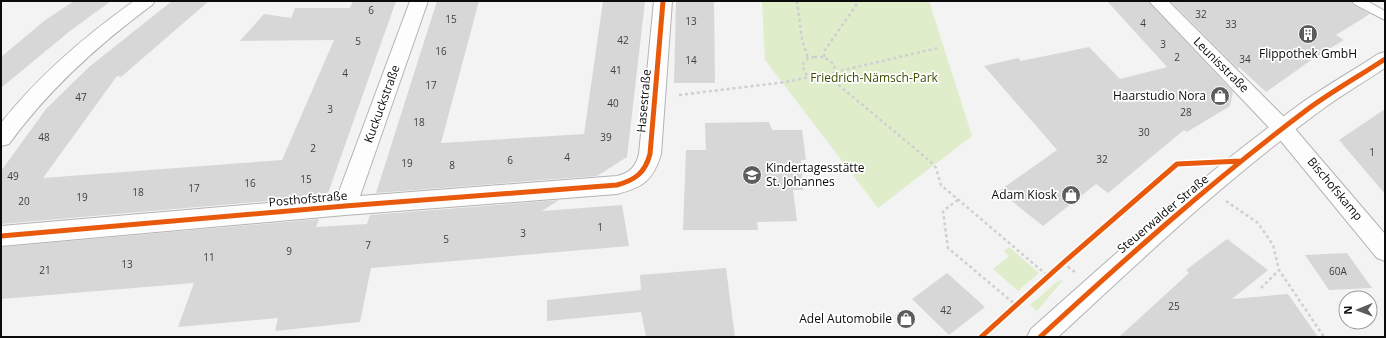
<svg xmlns="http://www.w3.org/2000/svg" width="1386" height="338" viewBox="0 0 1386 338" font-family="'Open Sans',sans-serif">
  <style>
    .green { fill: #e0edca }
    .building { fill: #d7d7d7 }
    .lines { fill: none; stroke-linecap: round; stroke-linejoin: round }
    .service-casing { stroke: #b3b3b3; stroke-width: 2 }
    .minor-casing { stroke: #b3b3b3; stroke-width: 2 }
    .tertiary-casing { stroke: #b3b3b3; stroke-width: 2 }
    .path { stroke: #cfcfd0; stroke-width: 2.5; stroke-dasharray: 3 3; stroke-linecap: butt }
    .service { fill: #fdfdfd; fill-rule: evenodd }
    .minor { fill: #fdfdfd; fill-rule: evenodd }
    .tertiary { fill: #fdfdfd; fill-rule: evenodd }
    .cycleway-casing { stroke: #fff; stroke-width: 8 }
    .cycleway { stroke: #e8590c; stroke-width: 5 }
    .labels { text-anchor: middle; stroke-width: 3.5; stroke-linejoin: round; paint-order: stroke }
    .number-label { font-size: 10px; fill: #3e3e3f }
    .poi-label { font-size: 12px; fill: #0b0b0c; stroke: #fff; text-anchor: end }
    .street-label { font-size: 12px; fill: #0b0b0c; stroke: #fff }
    .park-label { font-size: 12px; fill: #3a4c00; stroke: #fff }
  </style>
  <rect width="100%" height="100%" fill="#f3f3f3"/>
  <path class="green" d="M 762,1 L 929,1 L 972,136 L 878,208 L 765,60 Z
    M 1009,247 L 1039,273 L 1018,291 L 993,269 L 1009,256 L 1004,251 Z
    M 1063,280 L 1037,311 L 1030,305 L 1058,281 Z"/>
  <path class="building" d="M 74,1 L 111,1 L 70,31 L 1,88 L 1,57 L 44,21 Z
    M 172,1 L 209,1 L 121,77 L 117,76 L 43,178 L 282,160 L 334,40 L 240,41 L 264,14 L 291,18 L 295,8 L 350,8 L 353,1 L 396,1 L 327,196 L 1,224 L 1,171 L 46,109 L 89,67 Z
    M 437,1 L 479,1 L 441,143 L 584,134 L 603,1 L 645,1 L 627,157 L 597,176 L 376,193 Z
    M 676,1 L 714,1 L 715,83 L 674,83 Z
    M 1107,1 L 1148,1 L 1233,92 L 1230,106 L 1187,132 L 1184,130 L 1108,193 L 1096,184 L 1043,226 L 999,191 L 1057,150 L 984,66 L 1018,58 L 1021,61 L 1089,47 L 1120,79 L 1167,67 Z
    M 1170,1 L 1351,1 L 1353,5 L 1370,14 L 1336,35 L 1344,40 L 1317,56 L 1266,92 L 1239,67 L 1238,69 Z
    M 1385,109 L 1385,194 L 1339,140 Z
    M 769,122 L 772,130 L 802,130 L 806,160 L 801,160 L 803,190 L 793,190 L 797,221 L 757,222 L 758,230 L 683,230 L 686,150 L 706,150 L 705,123 Z
    M 559,200 L 542,211 L 622,205 L 629,246 L 371,268 L 360,322 L 275,331 L 278,318 L 178,327 L 194,283 L 1,299 L 1,247 L 319,219 L 316,227 L 367,224 L 370,215 Z
    M 1227,239 L 1268,270 L 1232,299 L 1288,294 L 1318,337 L 1119,337 L 1189,273 L 1186,270 Z
    M 1347,253 L 1372,288 L 1329,290 L 1305,255 Z
    M 726,268 L 735,337 L 646,337 L 641,312 L 547,321 L 547,300 L 641,290 L 640,275 Z
    M 947,273 L 985,307 L 949,335 L 912,299 Z"/>
  <g class="lines">
    <g class="service-casing">
      <path id="service" d="M 1352,1 L 1367,1 L 1385,11 L 1385,20 L 1354,4 Z"/>
    </g>
    <g class="minor-casing">
      <path id="minor" d="M 410,1 L 428,1 L 360,196 L 617,176 C 630,173 636,166 639,154 L 654,1 L 672,1 L 661,154 C 653,181 643,187 617,194 L 345,215 L 1,246 L 1,226 L 337,197 Z
        M 1149,1 L 1168,1 L 1290,123 L 1385,234 L 1385,261 L 1377,258 L 1276,135 Z"/>
    </g>
    <g class="tertiary-casing">
      <path id="tertiary" d="M 134,1 L 155,1 L 152,5 C 98,45 49,89 9,144 L 1,146 L 1,123 C 39,75 85,36 134,1 Z
        M 1385,52 L 1385,68 C 1361,84 1335,99 1312,117 C 1222,183 1140,261 1058,337 L 1027,337 L 1031,329 C 1117,252 1203,175 1296,107 C 1322,88 1351,72 1378,54 Z"/>
    </g>
    <path class="path" d="M 797,1 L 802,39 L 808,58
      M 814,57 L 824,57 L 834,64 L 835,72 C 826,80 816,80 806,74 L 802,65 L 808,58 Z
      M 824,57 L 825,50 L 859,1
      M 835,72 L 938,48
      M 829,77 L 931,162 L 936,168 L 941,185 L 1048,276
      M 679,95 L 786,82 L 810,77
      M 958,200 L 943,211 L 948,248 L 1017,306
      M 1226,201 L 1258,223 L 1273,245 L 1279,270 L 1324,337
      M 1063,263 L 1075,272
      M 1261,288 L 1279,270"/>
    <use href="#service" class="service"/>
    <use href="#minor" class="minor"/>
    <use href="#tertiary" class="tertiary"/>
    <g class="cycleway-casing">
      <path id="cycleway" d="M 1,236 L 345,206 L 617,185 C 635,180 645,173 650,154 L 663,1
        M 981,337 L 1063,263 L 1177,164 L 1241,161
        M 1040,337 C 1125,259 1211,182 1304,112 C 1329,93 1358,77 1385,59"/>
    </g>
    <use href="#cycleway" class="cycleway"/>
  </g>
  <defs>
    <g id="building-disc" transform="scale(1)"><circle r="9.5" fill="#5c5c5d" stroke="#fff"/><path d="M-4-6H4V6H1V3H-1V6H-4ZM-2.5-4.3h1.7v1.8h-1.7ZM.8-4.3h1.7v1.8H.8ZM-2.5-1h1.7V.8h-1.7ZM.8-1h1.7V.8H.8Z" fill="#fff"/></g>
    <g id="shop-disc" transform="scale(1)"><circle r="9.5" fill="#5c5c5d" stroke="#fff"/><path d="M-5-2.5h2.3a2.7 3.5 0 0 1 5.4 0H5L5.5 6h-11ZM-1.5-2.5h3a1.5 2.3 0 0 0-3 0Z" fill="#fff"/></g>
    <g id="school-disc" transform="scale(1)"><circle r="9.5" fill="#5c5c5d" stroke="#fff"/><path d="M0-5L7-2L0 1L-7-2ZM-4 1L0 2.5L4 1V4Q0 6-4 4Z" fill="#fff"/></g>
  </defs>
  <g fill-rule="evenodd">
    <use href="#building-disc" x="1308" y="34"/>
    <use href="#shop-disc" x="1220" y="96"/>
    <use href="#school-disc" x="752" y="175"/>
    <use href="#shop-disc" x="1071" y="195"/>
    <use href="#shop-disc" x="906" y="319"/>
  </g>
  <g class="labels">
    <g class="number-label">
      <text x="371" y="14">6</text>
      <text x="1201" y="18">32</text>
      <text x="451" y="23">15</text>
      <text x="691" y="25">13</text>
      <text x="1143" y="27">4</text>
      <text x="1231" y="28">33</text>
      <text x="623" y="44">42</text>
      <text x="358" y="45">5</text>
      <text x="1163" y="48">3</text>
      <text x="441" y="55">16</text>
      <text x="1177" y="61">2</text>
      <text x="1245" y="63">34</text>
      <text x="691" y="64">14</text>
      <text x="616" y="74">41</text>
      <text x="345" y="77">4</text>
      <text x="431" y="89">17</text>
      <text x="81" y="101">47</text>
      <text x="613" y="107">40</text>
      <text x="330" y="113">3</text>
      <text x="1186" y="116">28</text>
      <text x="419" y="126">18</text>
      <text x="1144" y="136">30</text>
      <text x="44" y="141">48</text>
      <text x="606" y="141">39</text>
      <text x="313" y="152">2</text>
      <text x="1372" y="156">1</text>
      <text x="567" y="161">4</text>
      <text x="1102" y="163">32</text>
      <text x="510" y="164">6</text>
      <text x="407" y="167">19</text>
      <text x="452" y="169">8</text>
      <text x="13" y="180">49</text>
      <text x="306" y="183">15</text>
      <text x="250" y="187">16</text>
      <text x="194" y="192">17</text>
      <text x="138" y="196">18</text>
      <text x="82" y="201">19</text>
      <text x="24" y="205">20</text>
      <text x="600" y="231">1</text>
      <text x="523" y="237">3</text>
      <text x="446" y="243">5</text>
      <text x="368" y="249">7</text>
      <text x="289" y="255">9</text>
      <text x="209" y="261">11</text>
      <text x="127" y="268">13</text>
      <text x="45" y="274">21</text>
      <text x="1338" y="275">60A</text>
      <text x="1174" y="310">25</text>
      <text x="946" y="314">42</text>
    </g>
    <g class="poi-label">
      <text x="1308" y="58" text-anchor="middle">Flippothek GmbH</text>
      <text x="1206" y="100">Haarstudio Nora</text>
      <text x="766" y="172" text-anchor="start">Kindertagesstätte<tspan x="766" dy="14">St. Johannes</tspan></text>
      <text x="1057" y="199">Adam Kiosk</text>
      <text x="892" y="323">Adel Automobile</text>
    </g>
    <g class="street-label">
      <text transform="translate(1221 65) rotate(45)" y="4">Leunisstraße</text>
      <text transform="translate(644 101) rotate(-85)" y="4">Hasestraße</text>
      <text transform="translate(382 104) rotate(-70)" y="4">Kuckuckstraße</text>
      <text transform="translate(1335 189) rotate(50)" y="4">Bischofskamp</text>
      <text transform="translate(308 199) rotate(-5)" y="4">Posthofstraße</text>
      <text transform="translate(1163 214) rotate(-40)" y="4">Steuerwalder Straße</text>
    </g>
    <g class="park-label">
      <text x="874" y="82">Friedrich-Nämsch-Park</text>
    </g>
  </g>
  <rect width="1386" height="338" fill="none" stroke="#0b0b0c" stroke-width="4"/>
  <g transform="translate(1358 310) rotate(269)"><circle r="19" fill="#ffffff" stroke="#9d9d9e"/>
  <path d="M0-3L7 15L0 10L-7 15Z" fill="#5c5c5d"/>
  <text y="-6" font-size="11" font-weight="bold" text-anchor="middle" fill="#0b0b0c">N</text>
  </g>
</svg>
